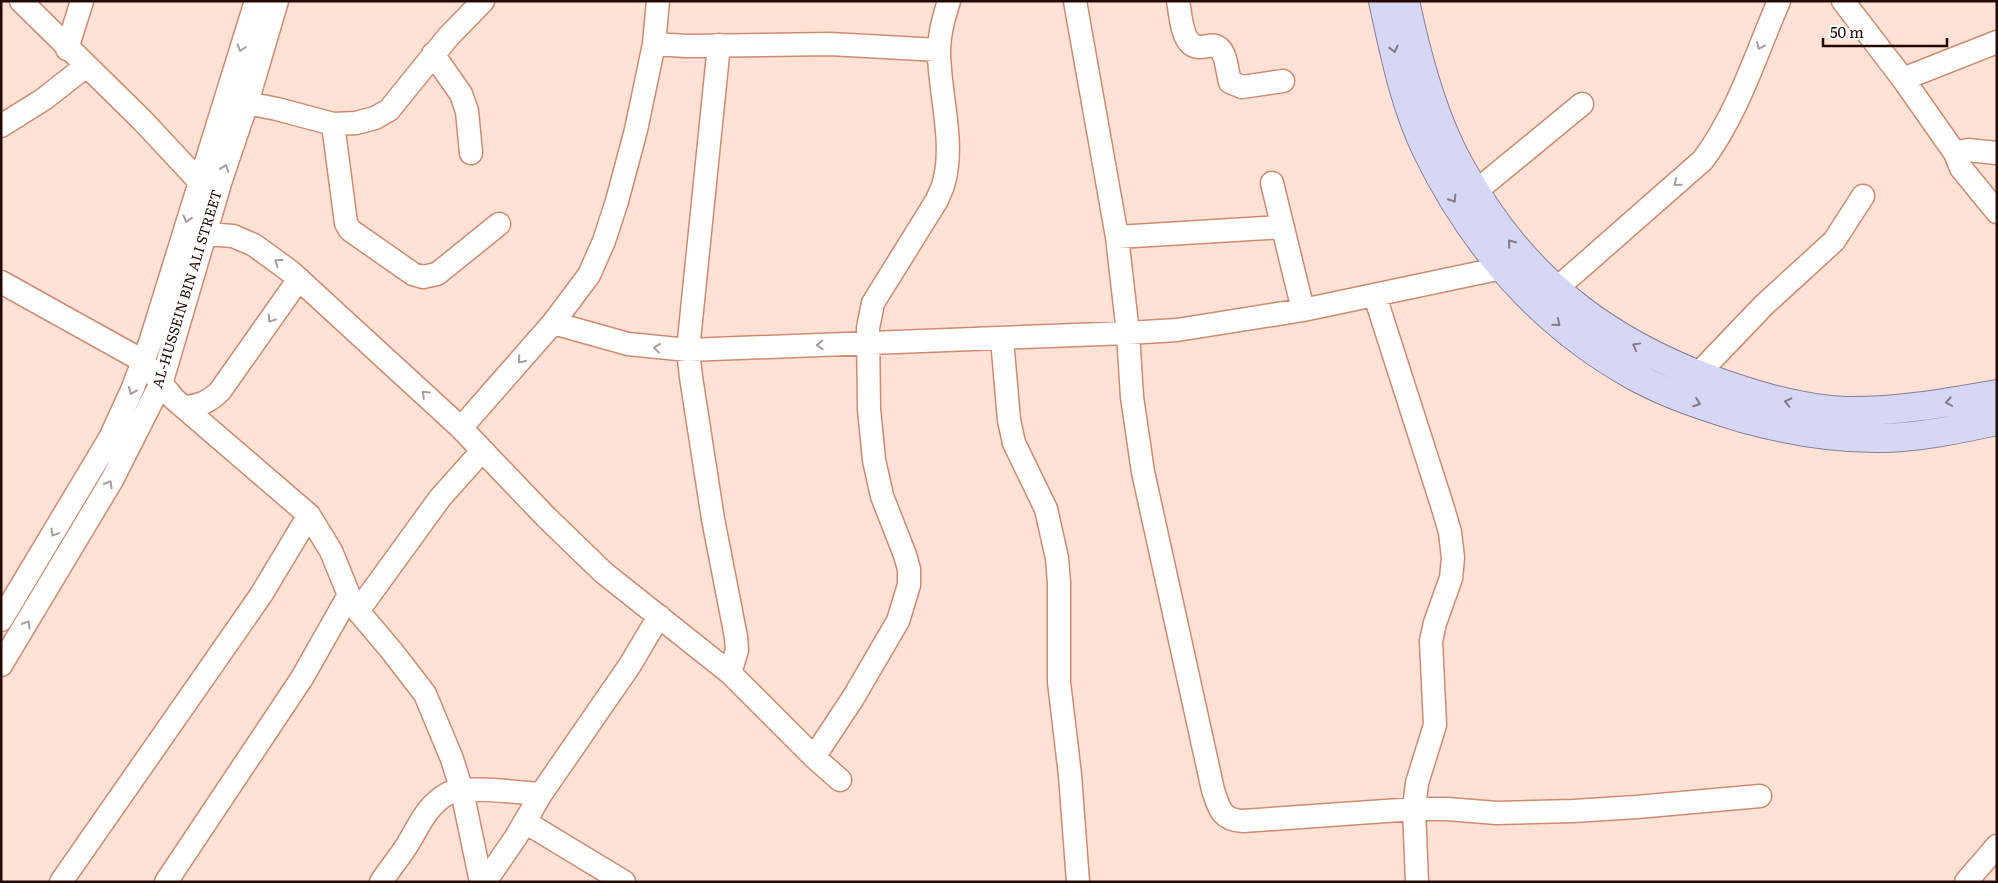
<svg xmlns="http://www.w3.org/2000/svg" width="1998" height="883" viewBox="0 0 1998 883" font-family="Literata,serif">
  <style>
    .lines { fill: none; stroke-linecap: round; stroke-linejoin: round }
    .minor-casing { stroke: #ce8b70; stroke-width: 25 }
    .major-casing { stroke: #857e9b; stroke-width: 30 }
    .minor { stroke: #fff; stroke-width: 22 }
    .major { stroke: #d6d7f4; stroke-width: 28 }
    .oneway { stroke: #a79d9a }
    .oneway2 { stroke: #857a87 }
    .labels { text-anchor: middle; stroke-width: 4.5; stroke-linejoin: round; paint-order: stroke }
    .street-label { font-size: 14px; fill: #220902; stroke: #fff }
  </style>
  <rect width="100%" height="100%" fill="#ffe1d5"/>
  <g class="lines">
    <g class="minor-casing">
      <path id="minor" d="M 21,1 L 143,121 L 199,181
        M 1075,1 L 1117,237 L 1128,333 L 1132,397 L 1143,472 L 1213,790 C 1219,808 1221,820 1243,821 L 1414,809 L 1447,809 L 1497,813 L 1573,811 L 1637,807 L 1760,796
        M 1178,1 C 1181,15 1181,47 1200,47 C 1207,47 1213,43 1219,48 C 1227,55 1227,72 1230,82 L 1242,87 L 1283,81
        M 1843,1 L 1903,79 L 1955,153 L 1961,168 L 1997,212
        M 654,44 L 687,46 L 830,44 L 939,50
        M 719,45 L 688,350 L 691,377 L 713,519 L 736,637 L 737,650 L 730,673
        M 67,49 L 82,1
        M 433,54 L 461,94 L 467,111 L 471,153
        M 1903,79 L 1997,42
        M 247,103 L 277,109 L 333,124 L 356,123 L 375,118 L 389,110 L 448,37 L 483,1
        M 333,124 L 346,223 L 350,230 L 413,274 L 423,277 L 437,274 L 499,224
        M 1,126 L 44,99 L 86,66
        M 1955,153 L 1968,150 L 1997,153
        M 1272,183 L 1303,310
        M 1475,192 L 1582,104
        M 206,234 L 233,236 L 254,245 L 291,272 L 461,428 L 546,517 L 604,573 L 730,673 L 814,757 L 840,780
        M 1117,237 L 1282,227
        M 1,282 L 143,361 L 174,399 L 309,515 L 331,551 L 349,595 L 358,611 L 391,650 L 425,694 L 452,759 L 462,791 L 481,882
        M 1555,290 L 1703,160 C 1738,113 1756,54 1779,1
        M 1375,296 L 1442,505 L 1450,532 L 1453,558 L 1451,578 L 1435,623 L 1431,641 L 1435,725 L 1417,783 L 1414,809 L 1417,882
        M 553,323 L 628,344 L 688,350 L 1128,333 L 1177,330 L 1303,310 L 1502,268
        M 1002,339 L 1009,420 L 1014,443 L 1046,509 L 1057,558 L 1059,583 L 1059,682 L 1070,775 L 1078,882
        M 1698,374 L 1764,305 L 1834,241 L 1863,196
        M 184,407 C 199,406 209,402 220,391 L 299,279
        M 461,428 L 553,323 L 589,275 L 604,241 L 617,201 L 636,130 L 654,44 L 658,1
        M 358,611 L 440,498 L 482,451
        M 1,620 L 110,438 L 132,390 L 150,343 L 256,1
        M 1,665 L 112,480 L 162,381 L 221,180 L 247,103 L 277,1
        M 814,757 L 853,698 L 898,621 L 909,585 L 909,569 L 905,555 L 882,496 L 874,460 L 869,409 L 868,328 L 873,303 L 937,200 C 939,194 943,188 944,182 C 955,142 939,92 939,51 C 939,34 944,16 949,1
        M 525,822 L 624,882
        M 61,882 L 261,595 L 309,515
        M 166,882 L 302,678 L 349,595
        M 381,882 C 389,870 398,859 406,847 C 418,828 426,805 449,793 C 466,785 520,793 541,794
        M 485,882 L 516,837 L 541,794 L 630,665 L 659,616
        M 1966,882 L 1997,846"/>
    </g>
    <g class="major-casing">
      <path id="major" d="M 1383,1 C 1394,51 1404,104 1427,151 C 1473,246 1543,326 1636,377 C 1669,395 1706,407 1742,418 C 1789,431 1836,439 1884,438 C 1922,437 1959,429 1997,421
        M 1405,1 C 1415,48 1427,96 1447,140 C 1457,164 1471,185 1485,207 C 1540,289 1611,341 1704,377 C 1748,393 1797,409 1845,411 C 1896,412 1946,403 1997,394"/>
    </g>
    <use href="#minor" class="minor"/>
    <use href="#major" class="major"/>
  </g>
  <defs><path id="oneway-chevron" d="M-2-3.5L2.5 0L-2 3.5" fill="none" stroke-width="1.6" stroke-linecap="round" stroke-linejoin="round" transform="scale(1.25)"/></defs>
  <g class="oneway">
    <use href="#oneway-chevron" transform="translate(1760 46) rotate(113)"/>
    <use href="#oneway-chevron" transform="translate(241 48) rotate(108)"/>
    <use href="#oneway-chevron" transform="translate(225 168) rotate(-71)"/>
    <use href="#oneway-chevron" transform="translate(1677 183) rotate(139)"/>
    <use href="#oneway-chevron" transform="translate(187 219) rotate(107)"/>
    <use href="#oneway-chevron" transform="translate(278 262) rotate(-144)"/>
    <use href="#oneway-chevron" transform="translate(271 319) rotate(125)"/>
    <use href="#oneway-chevron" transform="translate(820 345) rotate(178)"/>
    <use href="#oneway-chevron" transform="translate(657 348) rotate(-173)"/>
    <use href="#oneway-chevron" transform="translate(521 360) rotate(131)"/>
    <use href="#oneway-chevron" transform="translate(132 391) rotate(112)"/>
    <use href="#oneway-chevron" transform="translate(425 394) rotate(-137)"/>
    <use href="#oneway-chevron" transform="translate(109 484) rotate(-60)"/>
    <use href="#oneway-chevron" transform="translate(54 533) rotate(121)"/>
    <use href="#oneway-chevron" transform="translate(27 624) rotate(-59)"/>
  </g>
  <g class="oneway2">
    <use href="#oneway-chevron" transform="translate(1394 49) rotate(76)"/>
    <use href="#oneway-chevron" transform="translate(1453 199) rotate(58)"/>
    <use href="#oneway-chevron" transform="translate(1511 243) rotate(-129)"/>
    <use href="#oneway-chevron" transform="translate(1557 323) rotate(39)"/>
    <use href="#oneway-chevron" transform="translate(1636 346) rotate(-151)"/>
    <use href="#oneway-chevron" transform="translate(1788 402) rotate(-167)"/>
    <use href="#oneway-chevron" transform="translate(1949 402) rotate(170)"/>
    <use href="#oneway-chevron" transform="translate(1697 403) rotate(20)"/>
  </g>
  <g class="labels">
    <g class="street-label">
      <text transform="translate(187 289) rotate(-73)" y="5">AL-HUSSEIN BIN ALI STREET</text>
    </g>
  </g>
  <rect width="1998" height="883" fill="none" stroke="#220902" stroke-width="5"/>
  <path d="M1823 38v8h124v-8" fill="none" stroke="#220902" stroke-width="2.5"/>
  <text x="1830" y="38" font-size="15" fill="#220902" stroke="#ffffff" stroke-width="4" paint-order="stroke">50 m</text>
</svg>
